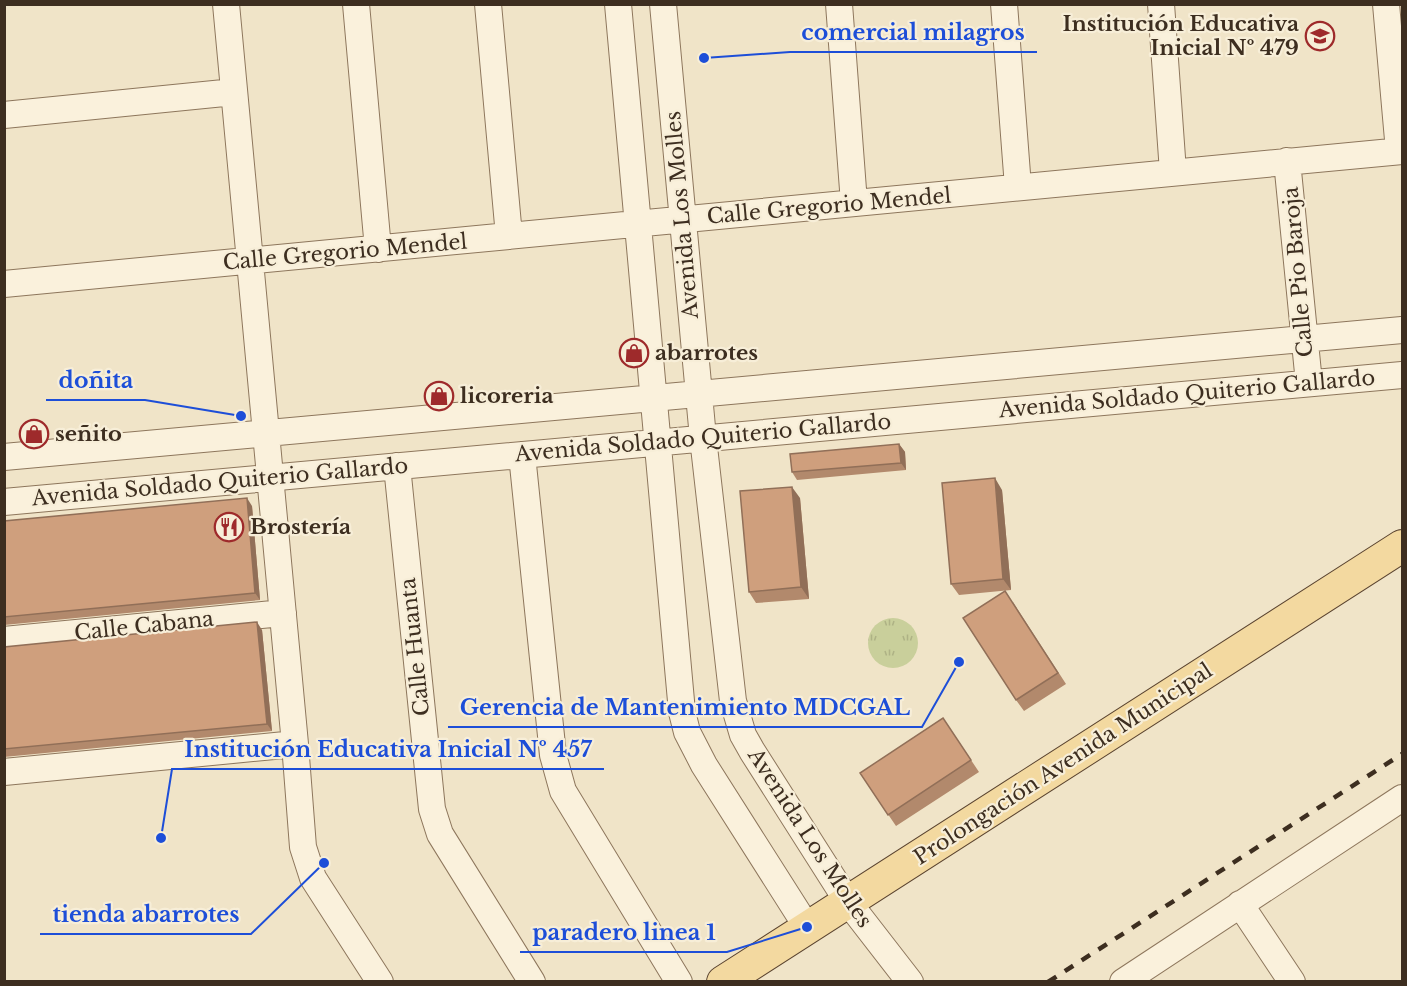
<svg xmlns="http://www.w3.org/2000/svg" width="1407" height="986" viewBox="0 0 1407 986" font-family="'Libre Baskerville',serif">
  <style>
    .grass { fill: url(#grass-tufts) }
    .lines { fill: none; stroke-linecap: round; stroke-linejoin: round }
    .minor-casing { stroke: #8d765c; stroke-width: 28 }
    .major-casing { stroke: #5b4430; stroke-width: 34 }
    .minor { stroke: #faf1dc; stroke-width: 26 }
    .major { stroke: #f3d9a0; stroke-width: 32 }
    .rail { stroke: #3d2e20; stroke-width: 4.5; stroke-dasharray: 10 10; stroke-linecap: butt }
    .wall { fill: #b2896c }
    .shaded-wall { fill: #916f58 }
    .building { fill: #cf9f7d; stroke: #916f58; stroke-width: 1.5 }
    .labels { text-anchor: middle; stroke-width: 4.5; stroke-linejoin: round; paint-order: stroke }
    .poi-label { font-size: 21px; font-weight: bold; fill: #3d2e20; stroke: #f7eed8; text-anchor: start }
    .street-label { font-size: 21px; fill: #3d2e20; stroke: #f7eed8 }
    .leader { fill: none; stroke: #1d4ed8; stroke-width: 2 }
    .callout-dot { fill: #1d4ed8; stroke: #f7eed8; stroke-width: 2 }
    .callout-label { font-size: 22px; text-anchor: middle; font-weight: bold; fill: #1d4ed8; stroke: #f7eed8; stroke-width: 4.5; stroke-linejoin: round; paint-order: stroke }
  </style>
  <defs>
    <pattern id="grass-tufts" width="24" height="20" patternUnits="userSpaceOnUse" patternTransform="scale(1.5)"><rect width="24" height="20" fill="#c9cf9b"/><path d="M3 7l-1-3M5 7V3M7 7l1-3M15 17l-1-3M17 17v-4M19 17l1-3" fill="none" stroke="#aeb285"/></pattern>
  </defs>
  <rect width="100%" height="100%" fill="#f0e4c8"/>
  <path class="grass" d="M868 643a25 25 0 1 1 50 0a25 25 0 1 1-50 0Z"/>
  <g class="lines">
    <g class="minor-casing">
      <path id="minor" d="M 226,4 L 295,744 L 303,847 L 313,878 L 380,982
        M 356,4 L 378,249
        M 488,4 L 509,236
        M 618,4 L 682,712 L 687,732 L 704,765 L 807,927
        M 663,4 L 703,438 L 733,701 L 743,735 L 752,751 L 848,902 L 910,982
        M 839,4 L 854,203
        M 1004,4 L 1018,187
        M 1161,4 L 1173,172
        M 1386,4 L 1399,151
        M 4,115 L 234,92
        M 1287,161 L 1309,383
        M 4,284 L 1402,151
        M 522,455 L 553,755 L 563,791 L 679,982
        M 4,457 L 1402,330
        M 397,466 L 432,809 L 440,834 L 532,982
        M 4,502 L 1402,375
        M 4,640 L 283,613
        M 4,772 L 295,744
        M 1240,904 L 1292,982
        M 1123,982 L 1402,798"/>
    </g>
    <g class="major-casing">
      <path id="major" d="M 723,982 L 1402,546"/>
    </g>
    <use href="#minor" class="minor"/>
    <use href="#major" class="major"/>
    <path class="rail" d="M 1048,982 L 1402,754"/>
  </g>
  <path class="wall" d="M 899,444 L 905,452 L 906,470 L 797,480 L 792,472 Z
    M 1002,490 L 1011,590 L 959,595 L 951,584 Z
    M 800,498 L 809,599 L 756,603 L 749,592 Z
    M 252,506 L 260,600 L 4,625 L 4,521 Z
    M 1013,602 L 1066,684 L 1024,711 L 1016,700 Z
    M 262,630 L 272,731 L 4,757 L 4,647 Z
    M 943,718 L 979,772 L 896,826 L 860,773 Z"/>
  <path class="shaded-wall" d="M 899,444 L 905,452 L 906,470 L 901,463 Z
    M 995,478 L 1002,490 L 1011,590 L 1003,579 Z
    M 792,487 L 800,498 L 809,599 L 801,587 Z
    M 247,498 L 252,506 L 260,600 L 255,593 Z
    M 257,622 L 262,630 L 272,731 L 267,724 Z"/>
  <path class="building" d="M 899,444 L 901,463 L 792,472 L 790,454 Z
    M 995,478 L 1003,579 L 951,584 L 942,483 Z
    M 792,487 L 801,587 L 749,592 L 740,491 Z
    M 247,498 L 255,593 L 4,617 L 4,521 Z
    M 1005,591 L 1058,673 L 1016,700 L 963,618 Z
    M 257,622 L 267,724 L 4,749 L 4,647 Z
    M 943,718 L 971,760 L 888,815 L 860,773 Z"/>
  <defs>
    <g id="school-ring" transform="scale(1.5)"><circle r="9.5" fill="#f7eed8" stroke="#9e2a2b" stroke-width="1.5"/><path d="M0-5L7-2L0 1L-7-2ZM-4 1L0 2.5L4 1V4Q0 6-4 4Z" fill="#9e2a2b"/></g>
    <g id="shop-ring" transform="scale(1.5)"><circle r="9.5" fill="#f7eed8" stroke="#9e2a2b" stroke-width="1.5"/><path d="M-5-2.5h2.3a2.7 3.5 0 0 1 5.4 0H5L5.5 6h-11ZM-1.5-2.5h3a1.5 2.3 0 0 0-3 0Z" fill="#9e2a2b"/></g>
    <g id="restaurant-ring" transform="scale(1.5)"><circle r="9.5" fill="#f7eed8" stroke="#9e2a2b" stroke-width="1.5"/><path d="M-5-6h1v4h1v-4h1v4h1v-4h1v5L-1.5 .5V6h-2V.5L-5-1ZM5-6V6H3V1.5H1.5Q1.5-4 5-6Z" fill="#9e2a2b"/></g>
  </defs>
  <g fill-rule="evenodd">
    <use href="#school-ring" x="1320" y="36"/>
    <use href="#shop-ring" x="634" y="353"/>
    <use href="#shop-ring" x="439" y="396"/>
    <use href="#shop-ring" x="34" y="434"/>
    <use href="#restaurant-ring" x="229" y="527"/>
  </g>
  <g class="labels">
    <g class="poi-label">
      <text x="1299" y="31" text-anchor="end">Institución Educativa<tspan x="1299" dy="24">Inicial Nº 479</tspan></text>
      <text x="655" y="360">abarrotes</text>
      <text x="460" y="403">licoreria</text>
      <text x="55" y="441">señito</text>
      <text x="250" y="534">Brostería</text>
    </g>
    <g class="street-label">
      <text transform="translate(829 206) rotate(-5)" y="7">Calle Gregorio Mendel</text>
      <text transform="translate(682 215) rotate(-95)" y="7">Avenida Los Molles</text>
      <text transform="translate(345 252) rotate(-5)" y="7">Calle Gregorio Mendel</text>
      <text transform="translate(1298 272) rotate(-95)" y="7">Calle Pio Baroja</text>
      <text transform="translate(1187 394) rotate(-5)" y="7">Avenida Soldado Quiterio Gallardo</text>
      <text transform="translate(703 438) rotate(-5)" y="7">Avenida Soldado Quiterio Gallardo</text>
      <text transform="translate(220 482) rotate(-5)" y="7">Avenida Soldado Quiterio Gallardo</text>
      <text transform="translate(144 626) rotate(-6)" y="7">Calle Cabana</text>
      <text transform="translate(415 647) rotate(-96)" y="7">Calle Huanta</text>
      <text transform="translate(1063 764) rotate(-33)" y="7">Prolongación Avenida Municipal</text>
      <text transform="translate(810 838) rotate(57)" y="7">Avenida Los Molles</text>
    </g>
  </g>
  <path class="leader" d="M704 58L790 52H1037M241 416L145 400H46M959 662L922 727H448M161 838L172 769H604M324 863L251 934H40M807 927L727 952H520"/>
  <g class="callout-dot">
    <circle cx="704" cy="58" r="6"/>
    <circle cx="241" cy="416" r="6"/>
    <circle cx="959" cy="662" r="6"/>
    <circle cx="161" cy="838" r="6"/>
    <circle cx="324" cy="863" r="6"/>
    <circle cx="807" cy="927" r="6"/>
  </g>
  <g class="callout-label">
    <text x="913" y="40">comercial milagros</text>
    <text x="96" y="388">doñita</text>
    <text x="685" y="715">Gerencia de Mantenimiento MDCGAL</text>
    <text x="388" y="757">Institución Educativa Inicial Nº 457</text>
    <text x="146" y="922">tienda abarrotes</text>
    <text x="624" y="940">paradero linea 1</text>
  </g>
  <rect width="1407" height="986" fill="none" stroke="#3d2e20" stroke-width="12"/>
</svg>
